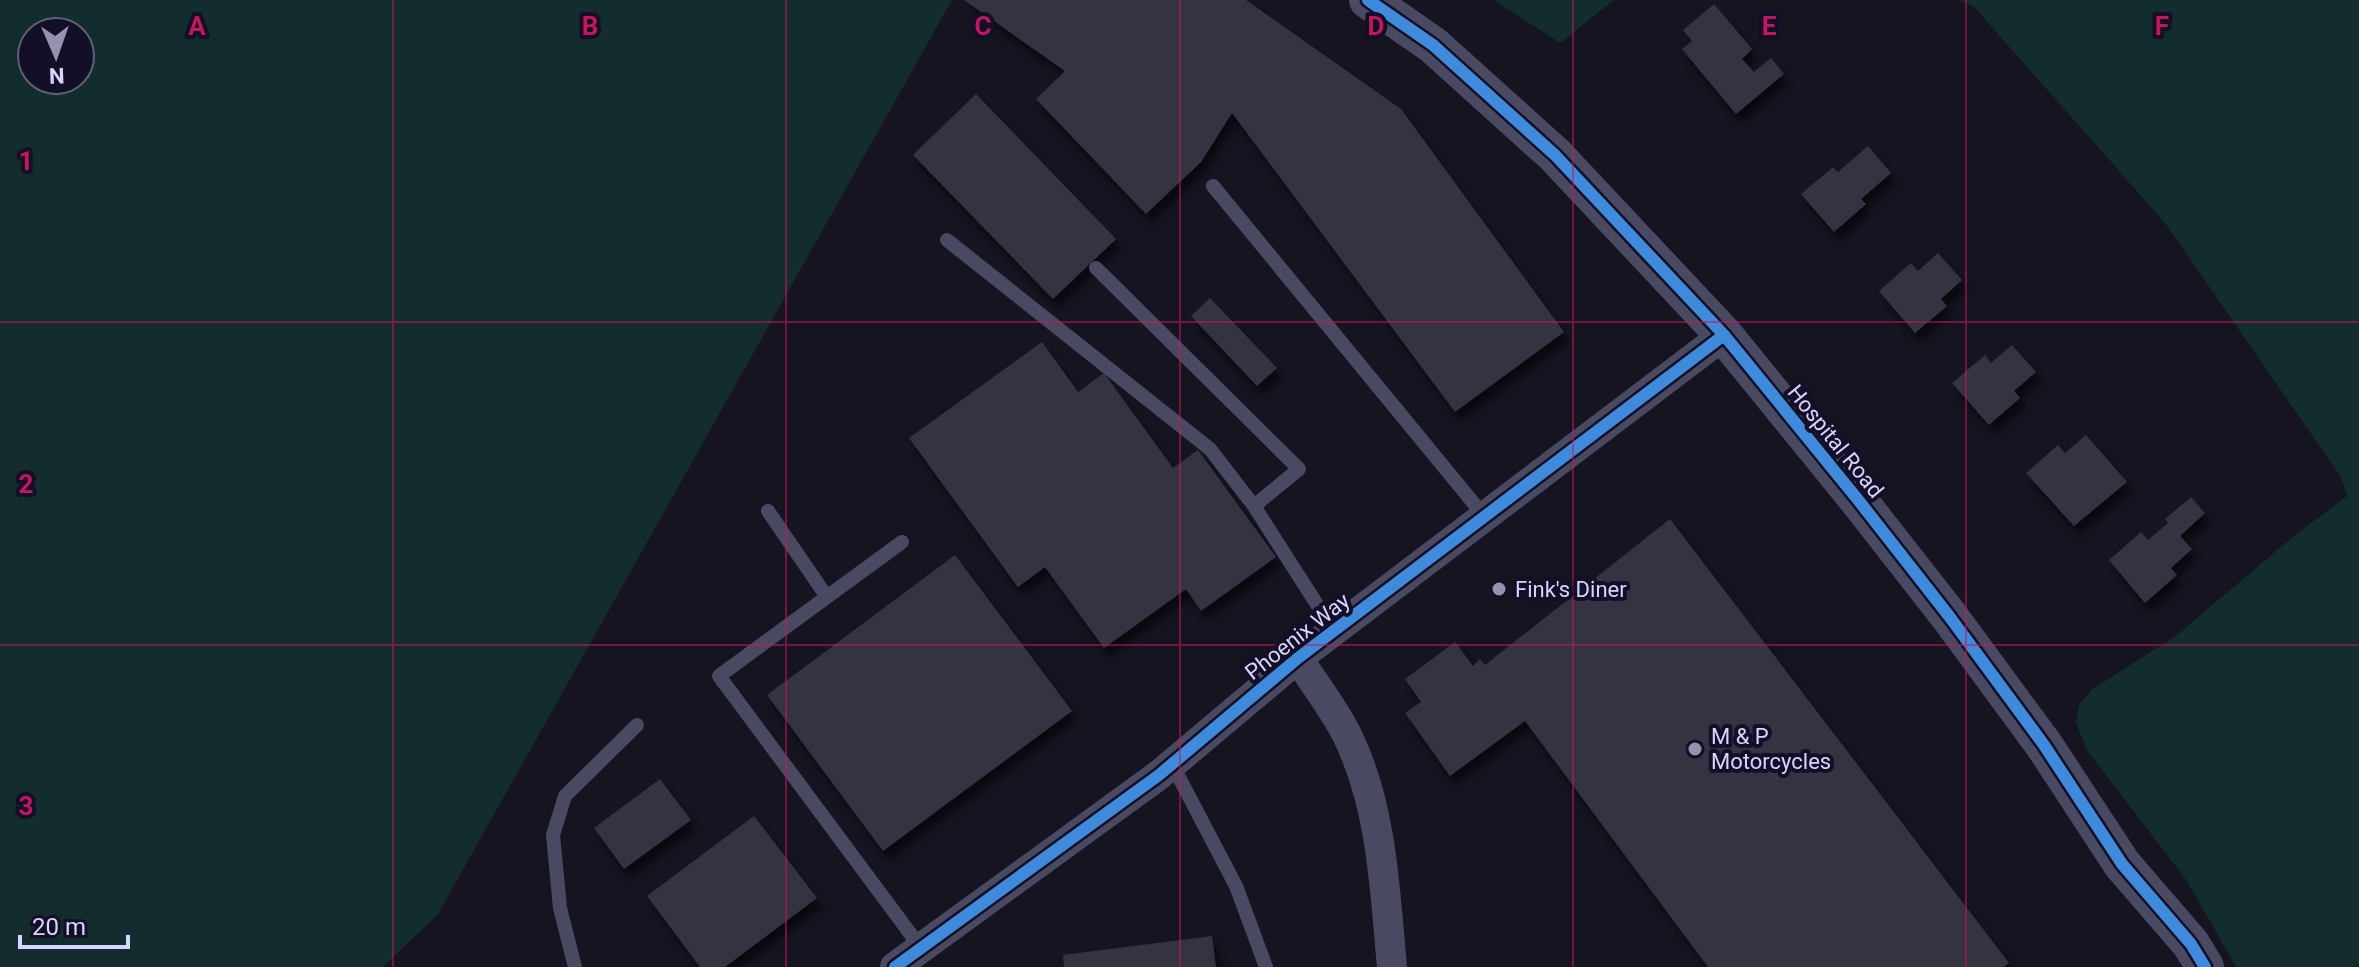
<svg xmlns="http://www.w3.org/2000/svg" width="2359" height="967" viewBox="0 0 2359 967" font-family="Roboto,sans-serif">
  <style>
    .green { fill: #132c2d; fill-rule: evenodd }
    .building { fill: #343243; filter: url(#shadow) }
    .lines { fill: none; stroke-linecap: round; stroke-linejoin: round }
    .service { stroke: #4a4962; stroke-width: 14 }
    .minor { stroke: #4a4962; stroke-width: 30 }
    .tertiary { stroke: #4a4962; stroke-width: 38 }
    .cycleway-casing { stroke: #130f26; stroke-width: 17 }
    .cycleway { stroke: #408adc; stroke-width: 12 }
    .grid { fill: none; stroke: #c2185b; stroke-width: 2; stroke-opacity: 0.55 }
    .poi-dot { fill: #9591b1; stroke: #130f26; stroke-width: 3 }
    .labels { text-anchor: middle; stroke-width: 8; stroke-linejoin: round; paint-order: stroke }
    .street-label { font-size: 22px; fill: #d9d4ff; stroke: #130f26 }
    .poi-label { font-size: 22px; fill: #d9d4ff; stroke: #130f26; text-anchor: start }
    .grid-label { font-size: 26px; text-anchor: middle; font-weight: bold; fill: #c2185b; stroke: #130f26; stroke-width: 8; stroke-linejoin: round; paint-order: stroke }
  </style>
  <defs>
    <filter id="shadow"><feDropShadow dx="5" dy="9" stdDeviation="4" flood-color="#0009"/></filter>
  </defs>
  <rect width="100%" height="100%" fill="#161421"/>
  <path class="green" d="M 0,0 L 952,0 L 438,914 L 383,967 L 0,967 ZM 32,32 L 80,32 L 80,80 L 32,80 Z
    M 1494,0 L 1614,0 L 1560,43 Z
    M 1960,0 L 2359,0 L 2359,967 L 2236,967 L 2187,881 L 2086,749 L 2076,722 L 2080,703 L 2093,689 L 2177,635 L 2295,535 L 2347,496 L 2341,477 L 2165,223 L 1974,7 Z"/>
  <path class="building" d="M 964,0 L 1246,0 L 1401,109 L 1564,332 L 1455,412 L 1232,113 L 1201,162 L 1146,214 L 1036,99 L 1065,71 Z
    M 1714,4 L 1752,49 L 1742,59 L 1754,72 L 1771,58 L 1784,74 L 1736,114 L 1682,49 L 1692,41 L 1683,30 Z
    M 976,94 L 1116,239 L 1053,299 L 913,155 Z
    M 1868,146 L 1891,173 L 1861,199 L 1866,204 L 1834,232 L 1801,194 L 1833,167 L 1838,172 Z
    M 1938,253 L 1962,280 L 1941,299 L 1947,306 L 1915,333 L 1879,291 L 1911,263 L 1918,271 Z
    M 1210,298 L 1277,368 L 1257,386 L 1191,316 Z
    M 1042,342 L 1078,392 L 1104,373 L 1173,468 L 1198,450 L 1276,557 L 1201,611 L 1186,589 L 1104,648 L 1045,567 L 1018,587 L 909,438 Z
    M 2012,345 L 2036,372 L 2014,391 L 2020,398 L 1989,425 L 1952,383 L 1985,355 L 1991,363 Z
    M 2086,435 L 2127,482 L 2074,526 L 2026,473 L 2058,445 L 2065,453 Z
    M 2191,497 L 2205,513 L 2180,536 L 2192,549 L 2171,568 L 2177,575 L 2145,603 L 2109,560 L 2141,532 L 2148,540 L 2168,523 L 2165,519 Z
    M 1670,519 L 2009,963 L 2004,967 L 1708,967 L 1525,721 L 1450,776 L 1405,713 L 1421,702 L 1405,679 L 1455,642 L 1473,666 L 1480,659 L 1485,665 Z
    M 955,555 L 1072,711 L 883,851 L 767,695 Z
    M 660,779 L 691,820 L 624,869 L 594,828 Z
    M 754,816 L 817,898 L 725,967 L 700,967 L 647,896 Z
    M 1212,936 L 1216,967 L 1064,967 L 1063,955 Z"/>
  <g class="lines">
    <path class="service" d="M 1213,186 L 1485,517
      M 947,240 L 1210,449 L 1254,506 L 1334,631
      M 1096,268 L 1299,469 L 1254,506
      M 768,511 L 827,597
      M 902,542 L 719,676 L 921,948
      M 1172,764 L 1236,886 L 1266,967
      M 575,967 L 560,908 L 553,835 L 565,796 L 637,725"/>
    <path class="minor" d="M 1298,658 C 1314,684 1335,710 1348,737 C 1382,807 1385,891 1392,967
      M 895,967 L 1159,775 L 1298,658 L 1724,335"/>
    <path class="tertiary" d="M 1368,0 L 1433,45 L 1555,155 L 1724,335 L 1859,501 L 1949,616 L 2044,745 L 2122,864 L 2191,944 L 2205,967"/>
    <g class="cycleway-casing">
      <path id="cycleway" d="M 1368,0 L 1433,45 L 1555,155 L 1724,335 L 1859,501 L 1949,616 L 2044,745 L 2122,864 L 2191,944 L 2205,967
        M 895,967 L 1159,775 L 1298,658 L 1724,335"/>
    </g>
    <use href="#cycleway" class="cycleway"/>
  </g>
  <path class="grid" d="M 393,0 L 393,967M 786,0 L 786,967M 1180,0 L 1180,967M 1573,0 L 1573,967M 1966,0 L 1966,967M 0,322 L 2359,322M 0,645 L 2359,645"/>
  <g class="poi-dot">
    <circle cx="1499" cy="589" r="8"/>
    <circle cx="1695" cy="749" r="8"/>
  </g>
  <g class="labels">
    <g class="street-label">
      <text transform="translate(1836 441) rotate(51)" y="8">Hospital Road</text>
      <text transform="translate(1297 636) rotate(-38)" y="8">Phoenix Way</text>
    </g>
    <g class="poi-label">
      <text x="1515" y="597">Fink's Diner</text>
      <text x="1711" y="744">M &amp; P<tspan x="1711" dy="25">Motorcycles</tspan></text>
    </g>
  </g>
  <g class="grid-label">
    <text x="197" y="35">A</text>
    <text x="590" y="35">B</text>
    <text x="983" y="35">C</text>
    <text x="1376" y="35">D</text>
    <text x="1769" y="35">E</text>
    <text x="2162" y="35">F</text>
    <text x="26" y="170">1</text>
    <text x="26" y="493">2</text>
    <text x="26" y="815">3</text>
  </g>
  <g transform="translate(56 56) rotate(178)"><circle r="38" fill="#130f26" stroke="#625e7d" stroke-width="2"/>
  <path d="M0-6L14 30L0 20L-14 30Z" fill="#9591b1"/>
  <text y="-12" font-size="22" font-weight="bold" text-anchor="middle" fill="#d9d4ff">N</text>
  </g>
  <path d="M20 935v12h108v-12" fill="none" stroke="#d9d4ff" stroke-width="4"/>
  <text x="32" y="935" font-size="24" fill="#d9d4ff" stroke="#130f26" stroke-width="6" paint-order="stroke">20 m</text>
</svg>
